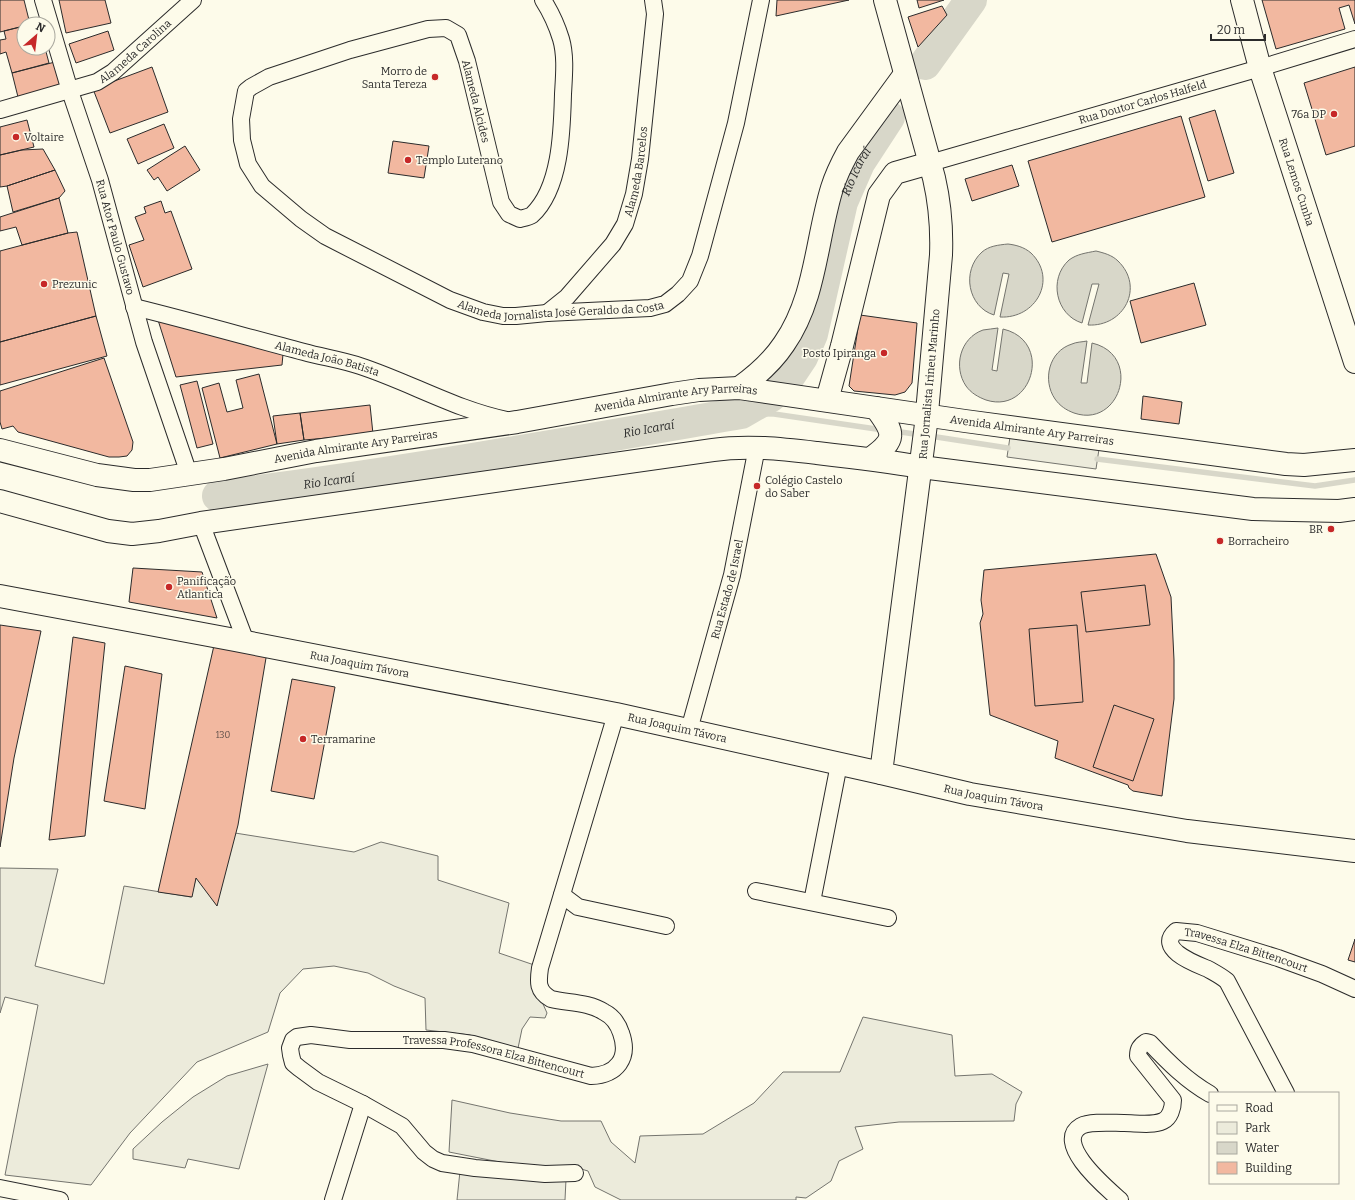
<svg xmlns="http://www.w3.org/2000/svg" width="1355" height="1200" viewBox="0 0 1355 1200" font-family="Bitter,serif">
  <style>
    .green { fill: #ecebdb; stroke: #74746e }
    .water { fill: #d8d7c9; stroke: #74746e }
    .lines { fill: none; stroke-linecap: round; stroke-linejoin: round }
    .stream { stroke: #d8d7c9; stroke-width: 5.5 }
    .river { stroke: #d8d7c9; stroke-width: 32 }
    .building { fill: #f2b8a0; stroke: #2b2b2b }
    .minor-casing { stroke: #2b2b2b; stroke-width: 18 }
    .secondary-casing { stroke: #2b2b2b; stroke-width: 24 }
    .primary-casing { stroke: #2b2b2b; stroke-width: 24 }
    .minor { stroke: #fdfbea; stroke-width: 16 }
    .secondary { stroke: #fdfbea; stroke-width: 22 }
    .primary { stroke: #fdfbea; stroke-width: 22 }
    .poi-dot { fill: #c62828; stroke: #fdfbea; stroke-width: 1.5 }
    .labels { text-anchor: middle; stroke-width: 3; stroke-linejoin: round; paint-order: stroke }
    .number-label { font-size: 9px; fill: #5d4e48 }
    .street-label { font-size: 11px; fill: #2b2b2b; stroke: #fdfbea }
    .poi-label { font-size: 11px; fill: #2b2b2b; stroke: #fdfbea; text-anchor: start }
    .water-label { font-size: 12px; font-style: italic; fill: #2b2b2b; stroke: #fdfbea }
  </style>
  <rect width="100%" height="100%" fill="#fdfbea"/>
  <path class="green" d="M 1010,437 L 1099,449 L 1096,469 L 1007,457 Z
    M 235,833 L 354,852 L 381,842 L 438,856 L 438,880 L 509,903 L 499,953 L 543,968 L 539,995 L 547,1013 L 545,1018 L 530,1017 L 522,1029 L 517,1053 L 493,1046 L 470,1035 L 426,1030 L 425,998 L 394,986 L 368,973 L 334,966 L 303,969 L 280,993 L 268,1032 L 197,1062 L 130,1133 L 91,1185 L 5,1175 L 38,1005 L 5,997 L 0,1013 L 0,868 L 58,869 L 35,966 L 104,984 L 124,886 L 191,897 L 196,878 Z
    M 863,1017 L 952,1035 L 955,1076 L 992,1074 L 1022,1092 L 1016,1104 L 1014,1121 L 899,1122 L 855,1127 L 863,1149 L 839,1161 L 831,1181 L 806,1198 L 796,1197 L 796,1200 L 621,1200 L 595,1187 L 588,1171 L 571,1166 L 535,1169 L 449,1152 L 452,1100 L 510,1113 L 561,1121 L 601,1121 L 611,1142 L 635,1163 L 640,1136 L 703,1134 L 754,1103 L 783,1072 L 840,1072 Z
    M 268,1064 L 239,1169 L 188,1159 L 185,1168 L 133,1159 L 133,1149 L 162,1122 L 193,1097 L 227,1076 Z
    M 460,1171 L 566,1179 L 565,1200 L 457,1200 Z"/>
  <path class="water" d="M 1008,244 C 1016,245 1024,247 1031,253 C 1058,279 1036,319 1000,317 L 1009,274 L 1003,273 L 994,315 C 968,307 961,271 982,252 C 989,246 998,245 1008,244 Z
    M 1096,251 C 1104,253 1112,255 1118,261 C 1145,287 1124,327 1088,325 L 1099,284 L 1092,284 L 1082,323 C 1056,315 1048,279 1069,260 C 1077,254 1086,253 1096,251 Z
    M 998,328 L 992,370 L 997,371 L 1003,329 C 1054,341 1032,415 986,400 C 978,397 971,393 966,386 C 953,367 960,338 983,330 C 988,329 993,329 998,328 Z
    M 1087,341 L 1081,383 L 1087,383 L 1092,343 C 1143,355 1120,429 1074,413 C 1066,410 1060,406 1055,399 C 1042,380 1049,351 1072,344 C 1076,342 1082,342 1087,341 Z"/>
  <g class="lines">
    <path class="stream" d="M 741,413 L 774,414 L 883,430
      M 894,431 L 921,435
      M 930,436 L 1008,448
      M 1097,459 L 1315,486 L 1355,480"/>
    <g class="river">
      <path d="M 925,64 L 971,0"/>
      <path id="s1" d="M 218,496 C 393,475 567,443 741,413 L 771,396 L 786,381 L 802,357 L 812,334 L 842,202 L 859,163 L 889,117"/>
    </g>
  </g>
  <path class="building" d="M 0,0 L 24,0 L 30,24 L 24,24 L 24,26 L 0,32 Z
    M 59,0 L 105,0 L 111,23 L 66,33 Z
    M 777,0 L 849,0 L 776,16 Z
    M 917,0 L 944,0 L 919,8 Z
    M 1262,0 L 1355,0 L 1355,24 L 1349,5 L 1339,8 L 1345,29 L 1276,49 Z
    M 942,6 L 947,15 L 918,47 L 908,17 Z
    M 24,26 L 24,48 L 45,48 L 49,63 L 12,73 L 6,52 L 0,54 L 0,40 L 6,39 L 4,31 Z
    M 108,31 L 114,50 L 76,63 L 69,44 Z
    M 55,62 L 62,87 L 18,97 L 12,73 Z
    M 152,67 L 168,112 L 110,133 L 93,89 Z
    M 1355,67 L 1355,146 L 1326,155 L 1304,83 Z
    M 1215,110 L 1234,173 L 1208,181 L 1189,118 Z
    M 1181,116 L 1205,197 L 1052,242 L 1028,161 Z
    M 27,120 L 34,147 L 0,155 L 0,127 Z
    M 164,124 L 174,148 L 138,164 L 127,139 Z
    M 393,141 L 429,146 L 424,178 L 388,173 Z
    M 185,146 L 200,170 L 167,191 L 158,177 L 154,180 L 147,170 Z
    M 43,149 L 55,170 L 7,186 L 0,187 L 0,155 L 22,150 Z
    M 1012,165 L 1019,186 L 972,201 L 965,179 Z
    M 55,170 L 65,191 L 59,198 L 13,212 L 7,186 Z
    M 59,198 L 68,233 L 22,245 L 16,227 L 0,231 L 0,217 Z
    M 161,201 L 165,213 L 171,211 L 192,269 L 143,287 L 129,245 L 144,240 L 135,217 L 146,213 L 144,207 Z
    M 77,232 L 96,316 L 0,342 L 0,251 L 68,233 Z
    M 1194,283 L 1206,325 L 1141,343 L 1130,301 Z
    M 860,315 L 917,323 L 912,383 L 905,392 L 895,395 L 854,391 L 849,386 Z
    M 96,316 L 107,356 L 0,385 L 0,342 Z
    M 158,320 L 283,354 L 282,365 L 176,377 Z
    M 104,358 L 133,442 L 132,450 L 127,456 L 119,457 L 109,457 L 18,432 L 13,426 L 2,429 L 0,422 L 0,391 Z
    M 259,374 L 277,444 L 220,458 L 202,388 L 219,383 L 227,412 L 243,408 L 236,380 Z
    M 197,381 L 213,444 L 197,448 L 180,385 Z
    M 1143,396 L 1182,402 L 1179,424 L 1141,419 Z
    M 370,405 L 373,434 L 304,440 L 300,413 Z
    M 300,413 L 304,440 L 277,444 L 273,416 Z
    M 1156,554 L 1171,597 L 1174,660 L 1174,699 L 1162,796 L 1133,791 L 1129,788 L 1128,785 L 1055,758 L 1058,741 L 990,715 L 980,623 L 983,614 L 981,600 L 984,570 Z
    M 133,568 L 202,572 L 217,618 L 129,602 Z
    M 1145,585 L 1150,625 L 1086,632 L 1081,592 Z
    M 0,625 L 41,631 L 14,758 L 0,847 Z
    M 1077,625 L 1083,702 L 1035,706 L 1029,629 Z
    M 73,637 L 105,643 L 85,836 L 49,840 Z
    M 215,641 L 268,646 L 238,825 L 217,906 L 196,878 L 192,897 L 158,892 Z
    M 125,666 L 162,674 L 145,809 L 104,801 Z
    M 292,679 L 335,687 L 314,799 L 271,791 Z
    M 1114,705 L 1154,719 L 1133,781 L 1093,767 Z
    M 1355,939 L 1355,962 L 1348,960 Z"/>
  <g class="lines">
    <g class="minor-casing">
      <g id="minor">
        <path id="s2" d="M 43,0 L 70,91 L 100,180 L 144,342 L 189,474"/>
        <path id="s3" d="M 543,0 C 550,11 557,26 561,39 C 566,56 564,76 563,94 C 562,130 561,188 532,215 C 529,217 524,218 520,219 L 509,214 L 501,202 L 467,61 L 458,35 L 446,28 L 428,29 L 350,50 L 269,77 L 251,87 L 246,91 L 241,119 L 242,140 L 248,164 L 262,186 L 301,219 L 325,236 L 450,300 L 483,312 L 503,316 L 516,316 L 547,313 L 650,308 L 665,304 L 678,294 L 690,281 L 700,256 L 736,123 L 761,0"/>
        <path id="s4" d="M 0,110 L 97,82 L 113,72 L 193,0"/>
        <path id="s5" d="M 930,163 L 1260,68 L 1355,39"/>
        <path id="s6" d="M 134,307 C 191,321 247,337 304,352 C 322,357 342,360 360,366 C 409,382 457,410 507,420"/>
        <path id="s7" d="M 547,313 L 567,297 L 613,244 L 625,224 L 634,194 L 640,159 L 655,14 L 653,0"/>
        <path d="M 201,523 L 246,642"/>
        <path id="s8" d="M 689,730 L 732,575 L 757,447"/>
        <path d="M 756,891 L 888,918"/>
        <path d="M 562,895 L 578,907 L 666,926"/>
        <path d="M 812,902 L 839,764"/>
        <path id="s9" d="M 1286,1093 L 1227,981 C 1221,976 1215,973 1208,969 C 1196,964 1155,949 1176,931 L 1197,933 L 1278,958 L 1322,974 L 1355,989"/>
        <path d="M 363,1104 L 402,1126 L 424,1152 L 433,1159 L 442,1163 L 475,1168 L 545,1174 L 575,1173"/>
        <path d="M 0,1188 L 60,1200"/>
        <path id="s10" d="M 333,1200 L 363,1104 L 318,1082 L 299,1068 L 293,1063 L 291,1055 L 290,1048 L 293,1040 L 297,1037 L 311,1035 L 350,1040 L 444,1040 L 473,1044 L 591,1076 C 617,1075 630,1058 621,1033 C 618,1024 612,1016 604,1012 C 589,1002 568,1003 551,999 C 537,991 538,982 540,968 L 616,714"/>
        <path d="M 1120,1200 C 1108,1189 1052,1143 1081,1126 C 1090,1121 1113,1123 1124,1123 C 1136,1123 1152,1126 1163,1121 C 1170,1118 1173,1108 1173,1100 L 1138,1056 C 1138,1049 1140,1046 1146,1042 L 1150,1043 C 1168,1062 1187,1081 1210,1094"/>
      </g>
    </g>
    <g class="secondary-casing">
      <g id="secondary">
        <path id="s11" d="M 1242,0 L 1260,68 L 1355,362"/>
        <path id="s12" d="M 0,450 L 97,475 L 134,480 L 150,480 L 224,469 L 316,451 L 517,422 L 672,394 L 699,390 L 739,388 L 965,421 L 1286,464 L 1304,465 L 1355,460"/>
        <path d="M 870,459 C 897,439 895,434 876,408"/>
        <path d="M 0,501 L 108,531 L 132,534 L 159,531 L 201,523 L 713,450 C 748,445 782,449 817,453 C 852,457 886,461 921,467 L 1253,509 L 1339,511 L 1355,509"/>
        <path id="s13" d="M 0,596 L 235,640 L 616,714 L 881,773"/>
      </g>
    </g>
    <g class="primary-casing">
      <g id="primary">
        <path id="s14" d="M 885,0 L 934,178 C 940,204 942,229 941,255 L 926,424 L 881,773 L 970,794 L 1187,831 L 1355,851"/>
        <path d="M 739,388 C 756,376 772,362 784,344 C 816,298 816,240 832,188 C 836,175 842,163 848,152 L 905,74"/>
        <path d="M 827,400 L 842,346 L 879,195 L 895,173 L 930,163"/>
      </g>
    </g>
    <use href="#minor" class="minor"/>
    <use href="#secondary" class="secondary"/>
    <use href="#primary" class="primary"/>
  </g>
  <g class="poi-dot">
    <circle cx="435" cy="77" r="4"/>
    <circle cx="1334" cy="114" r="4"/>
    <circle cx="16" cy="137" r="4"/>
    <circle cx="408" cy="160" r="4"/>
    <circle cx="44" cy="284" r="4"/>
    <circle cx="884" cy="353" r="4"/>
    <circle cx="757" cy="486" r="4"/>
    <circle cx="1331" cy="529" r="4"/>
    <circle cx="1220" cy="541" r="4"/>
    <circle cx="169" cy="587" r="4"/>
    <circle cx="303" cy="739" r="4"/>
  </g>
  <g class="labels">
    <g class="number-label">
      <text x="223" y="738">130</text>
    </g>
    <g class="street-label">
      <text dy="4" stroke="none"><textPath href="#s4" startOffset="150">Alameda Carolina</textPath></text>
      <text transform="translate(476 101) rotate(76)" y="4">Alameda Alcides</text>
      <text dy="4" stroke="none"><textPath href="#s5" startOffset="221">Rua Doutor Carlos Halfeld</textPath></text>
      <text dy="4" stroke="none"><textPath href="#s7" startOffset="173">Alameda Barcelos</textPath></text>
      <text dy="4" stroke="none"><textPath href="#s11" startOffset="190">Rua Lemos Cunha</textPath></text>
      <text dy="4" stroke="none"><textPath href="#s2" startOffset="248">Rua Ator Paulo Gustavo</textPath></text>
      <text dy="4" stroke="none"><textPath href="#s3" startOffset="1097">Alameda Jornalista José Geraldo da Costa</textPath></text>
      <text dy="4" stroke="none"><textPath href="#s6" startOffset="200">Alameda João Batista</textPath></text>
      <text transform="translate(929 384) rotate(-85)" y="4">Rua Jornalista Irineu Marinho</text>
      <text dy="4" stroke="none"><textPath href="#s12" startOffset="686">Avenida Almirante Ary Parreiras</textPath></text>
      <text dy="4" stroke="none"><textPath href="#s12" startOffset="1046">Avenida Almirante Ary Parreiras</textPath></text>
      <text dy="4" stroke="none"><textPath href="#s12" startOffset="362">Avenida Almirante Ary Parreiras</textPath></text>
      <text dy="4" stroke="none"><textPath href="#s8" startOffset="146">Rua Estado de Israel</textPath></text>
      <text dy="4" stroke="none"><textPath href="#s13" startOffset="366">Rua Joaquim Távora</textPath></text>
      <text dy="4" stroke="none"><textPath href="#s13" startOffset="690">Rua Joaquim Távora</textPath></text>
      <text dy="4" stroke="none"><textPath href="#s14" startOffset="899">Rua Joaquim Távora</textPath></text>
      <text dy="4" stroke="none"><textPath href="#s9" startOffset="283">Travessa Elza Bittencourt</textPath></text>
      <text dy="4" stroke="none"><textPath href="#s10" startOffset="410">Travessa Professora Elza Bittencourt</textPath></text>
    </g>
    <g class="poi-label">
      <text x="427" y="75" text-anchor="end">Morro de<tspan x="427" dy="13">Santa Tereza</tspan></text>
      <text x="1326" y="118" text-anchor="end">76a DP</text>
      <text x="24" y="141">Voltaire</text>
      <text x="416" y="164">Templo Luterano</text>
      <text x="52" y="288">Prezunic</text>
      <text x="876" y="357" text-anchor="end">Posto Ipiranga</text>
      <text x="765" y="484">Colégio Castelo<tspan x="765" dy="13">do Saber</tspan></text>
      <text x="1323" y="533" text-anchor="end">BR</text>
      <text x="1228" y="545">Borracheiro</text>
      <text x="177" y="585">Panificação<tspan x="177" dy="13">Atlantica</tspan></text>
      <text x="311" y="743">Terramarine</text>
    </g>
    <g class="water-label">
      <text dy="4" stroke="none"><textPath href="#s1" startOffset="808">Rio Icaraí</textPath></text>
      <text dy="4" stroke="none"><textPath href="#s1" startOffset="436">Rio Icaraí</textPath></text>
      <text dy="4" stroke="none"><textPath href="#s1" startOffset="112">Rio Icaraí</textPath></text>
    </g>
  </g>
  <rect x="1209" y="1092" width="130" height="92" fill="#fdfbea" stroke="#a9a89e"/>
  <rect x="1217" y="1105" width="20" height="6" fill="#fdfbea" stroke="#a9a89e"/>
  <text x="1245" y="1112" font-size="12" fill="#2b2b2b">Road</text>
  <rect x="1217" y="1122" width="20" height="12" fill="#ecebdb" stroke="#a9a89e"/>
  <text x="1245" y="1132" font-size="12" fill="#2b2b2b">Park</text>
  <rect x="1217" y="1142" width="20" height="12" fill="#d8d7c9" stroke="#a9a89e"/>
  <text x="1245" y="1152" font-size="12" fill="#2b2b2b">Water</text>
  <rect x="1217" y="1162" width="20" height="12" fill="#f2b8a0" stroke="#a9a89e"/>
  <text x="1245" y="1172" font-size="12" fill="#2b2b2b">Building</text>
  <g transform="translate(36 36) rotate(28)"><circle r="19" fill="#fdfbea" stroke="#a9a89e"/>
  <path d="M0-3L7 15L0 10L-7 15Z" fill="#c62828"/>
  <text y="-6" font-size="11" font-weight="bold" text-anchor="middle" fill="#2b2b2b">N</text>
  </g>
  <path d="M1211 34v6h54v-6" fill="none" stroke="#2b2b2b" stroke-width="2"/>
  <text x="1217" y="34" font-size="12" fill="#2b2b2b" stroke="#fdfbea" stroke-width="3" paint-order="stroke">20 m</text>
</svg>
